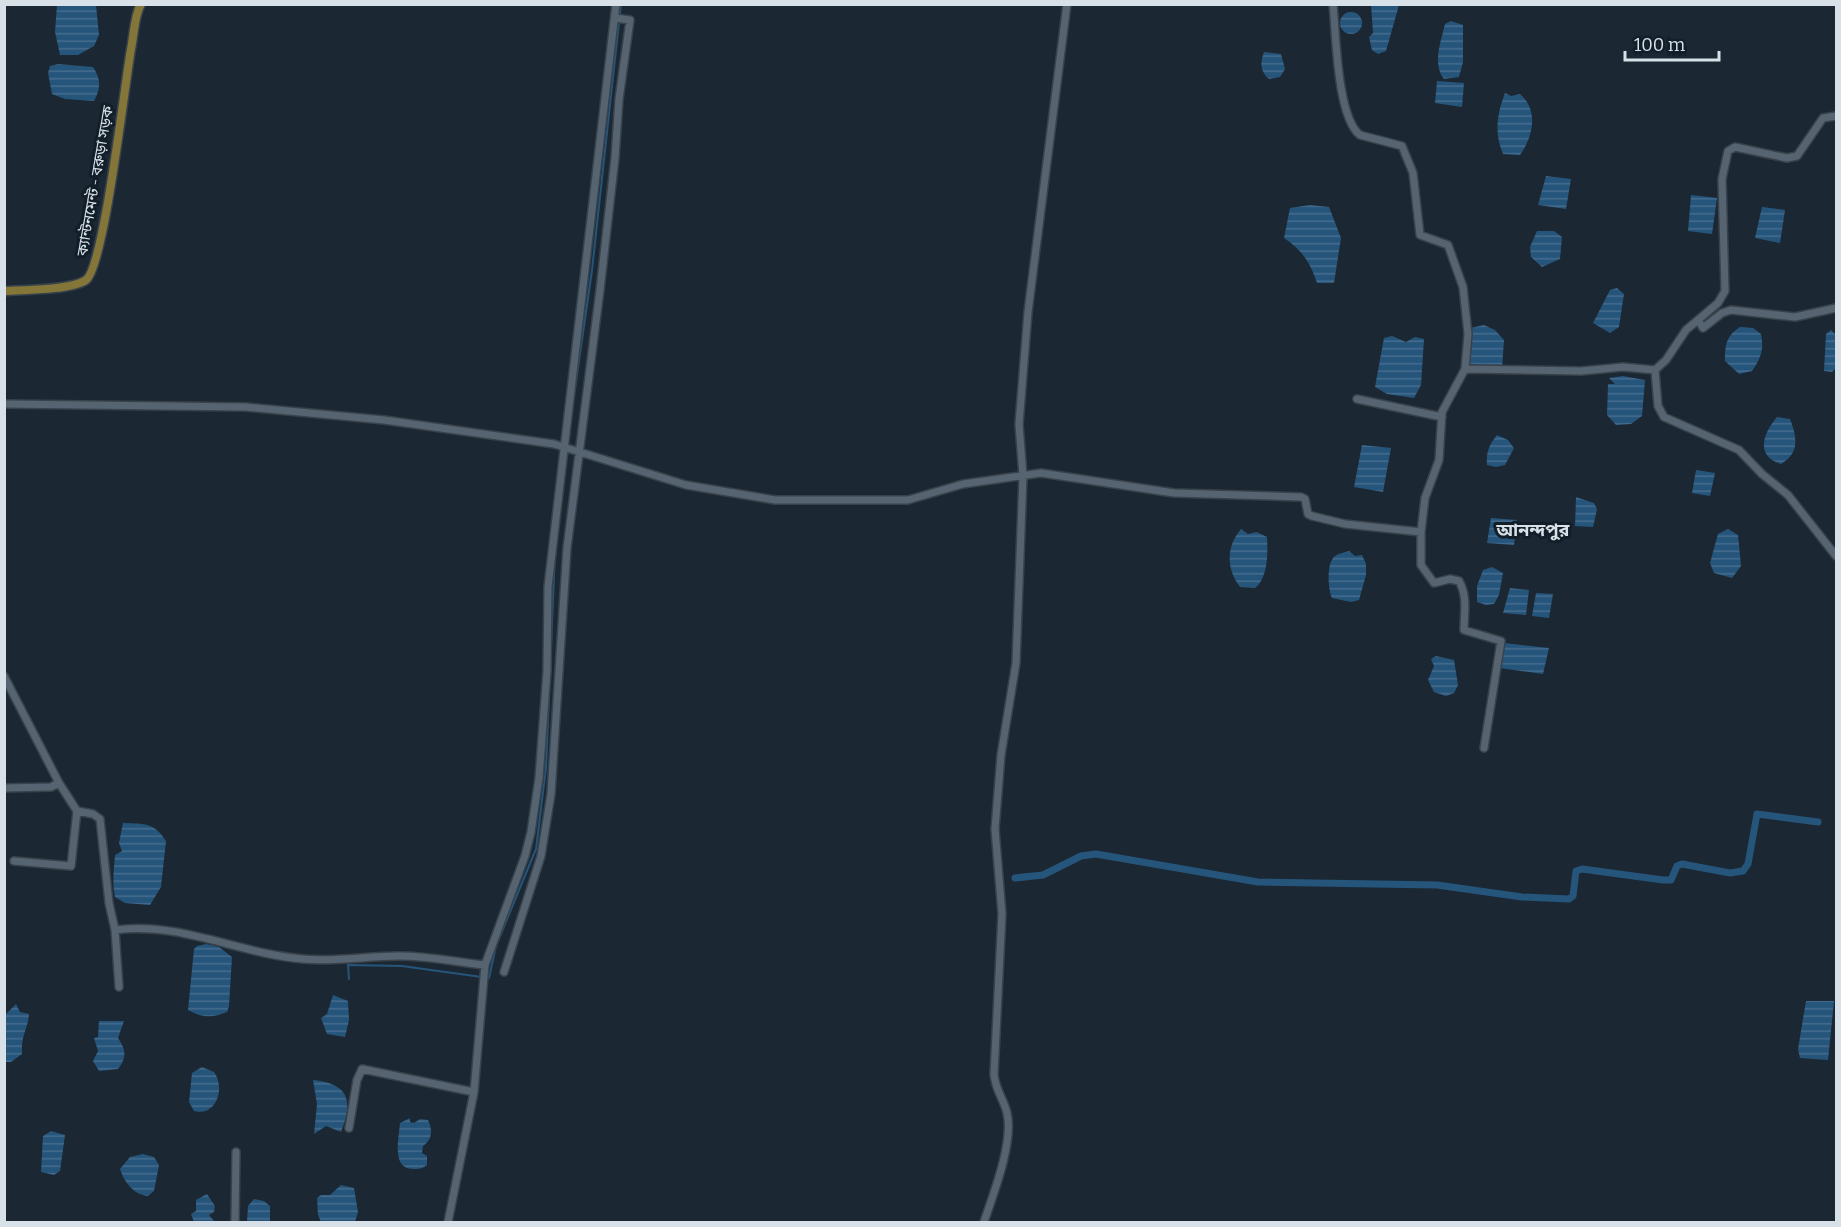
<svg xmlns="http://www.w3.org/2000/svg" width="1841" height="1227" viewBox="0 0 1841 1227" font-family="Bitter,'Noto Sans Bengali',serif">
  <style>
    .water { fill: url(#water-rules) }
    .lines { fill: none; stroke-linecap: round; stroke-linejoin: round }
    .stream { stroke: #26557b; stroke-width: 2 }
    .canal { stroke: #26557b; stroke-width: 7 }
    .minor-casing { stroke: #38424b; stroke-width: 10 }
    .major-casing { stroke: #38424b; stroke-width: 11 }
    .minor { stroke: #566471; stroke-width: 7 }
    .major { stroke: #847539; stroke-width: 8 }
    .labels { text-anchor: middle; stroke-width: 6; stroke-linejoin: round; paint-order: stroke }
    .street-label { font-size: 15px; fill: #d8e1e8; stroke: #121e29 }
    .quarter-label { font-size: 18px; font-weight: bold; fill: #d8e1e8; stroke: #121e29 }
  </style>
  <defs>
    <pattern id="water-rules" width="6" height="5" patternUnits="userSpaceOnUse" patternTransform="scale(1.5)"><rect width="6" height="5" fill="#26557b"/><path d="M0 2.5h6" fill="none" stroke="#456d8e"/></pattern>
  </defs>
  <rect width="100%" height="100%" fill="#1b2833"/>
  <path class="water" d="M 96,5 L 99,35 L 94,46 L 78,55 L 60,55 L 55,32 L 57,5 Z
    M 1371,5 L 1399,5 L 1386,51 L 1378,54 L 1372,50 L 1369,37 L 1373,33 Z
    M1340 23a11 11 0 1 1 22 0a11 11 0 1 1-22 0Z
    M 1451,21 L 1463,25 L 1463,62 L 1459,77 L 1444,79 C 1432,64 1441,41 1445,24 Z
    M 1264,52 L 1281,54 L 1285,69 L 1280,77 L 1269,79 C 1260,71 1260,63 1264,52 Z
    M 58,64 L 93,67 C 101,79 101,88 94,101 L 65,99 L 52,94 L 48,73 L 50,66 Z
    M 1437,81 L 1464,83 L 1462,107 L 1435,103 Z
    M 1505,93 L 1511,96 L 1520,94 C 1539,110 1533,137 1520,155 L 1503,154 C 1494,133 1497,114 1505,93 Z
    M 1546,176 L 1571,179 L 1566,209 L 1538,205 Z
    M 1691,195 L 1717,198 L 1712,234 L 1688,231 Z
    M 1310,205 L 1329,207 L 1341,238 L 1334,283 L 1317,283 C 1310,262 1302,250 1284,238 L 1290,208 Z
    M 1762,207 L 1785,210 L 1780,243 L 1755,238 Z
    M 1537,231 L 1554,231 L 1562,237 L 1560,259 L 1542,267 L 1531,257 L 1530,247 Z
    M 1617,288 L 1624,294 L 1619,327 L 1610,333 L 1593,323 L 1610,290 Z
    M 1484,325 L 1495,330 L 1504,340 L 1502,368 L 1469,364 L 1470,328 Z
    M 1740,327 L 1753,328 L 1761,334 C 1764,350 1761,358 1752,371 L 1739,374 L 1725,361 C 1725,345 1726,336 1740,327 Z
    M 1831,330 L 1836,335 L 1836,368 L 1832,372 L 1824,371 L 1826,334 Z
    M 1392,336 L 1406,342 L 1415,337 L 1424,339 L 1421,385 L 1414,398 L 1387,394 L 1375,387 L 1384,338 Z
    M 1623,376 L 1645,380 L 1642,416 L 1631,424 L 1616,425 L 1607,415 L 1608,384 L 1615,384 L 1609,378 Z
    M 1777,417 L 1790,419 C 1797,437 1800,453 1781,464 C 1754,456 1764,432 1777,417 Z
    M 1497,435 L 1508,440 L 1514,448 L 1505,465 L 1496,467 L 1487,465 C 1486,452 1489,445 1497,435 Z
    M 1362,445 L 1391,448 L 1383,492 L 1354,487 Z
    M 1696,470 L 1715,473 L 1710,496 L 1692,493 Z
    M 1576,497 L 1594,503 L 1597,509 L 1593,527 L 1575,526 Z
    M 1491,518 L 1517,520 L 1514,545 L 1487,543 Z
    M 1241,529 L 1248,534 L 1257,532 L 1267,537 C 1268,553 1268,578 1255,588 L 1240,587 C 1226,568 1226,547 1241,529 Z
    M 1728,529 L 1738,535 L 1741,566 L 1732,578 L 1714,573 L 1710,563 L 1718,534 Z
    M 1349,551 L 1355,556 L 1362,555 L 1366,564 L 1366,575 L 1359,600 L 1351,602 L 1332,598 C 1328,590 1326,563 1335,556 C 1338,554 1345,552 1349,551 Z
    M 1492,567 L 1503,573 L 1499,595 L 1494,604 L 1486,605 L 1477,602 L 1477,586 L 1483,570 Z
    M 1510,588 L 1529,590 L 1526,615 L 1503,613 Z
    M 1536,593 L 1553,594 L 1549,618 L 1532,616 Z
    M 1504,643 L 1549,648 L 1543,674 L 1500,668 Z
    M 1436,656 L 1454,660 L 1458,685 L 1454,693 L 1446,696 L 1434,692 L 1428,680 L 1434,666 L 1431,659 Z
    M 123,823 C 144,824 154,822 166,841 L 161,887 L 150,905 L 125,903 L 115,897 C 112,883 114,869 115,855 L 122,851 L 119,843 Z
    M 206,944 L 219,947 L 232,957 L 229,1006 L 227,1012 C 213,1018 202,1018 188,1010 L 194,949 L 197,946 Z
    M 333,995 L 348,1001 L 349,1020 L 345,1037 L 327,1034 L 321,1018 L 327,1014 Z
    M 1806,1001 L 1834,1001 L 1828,1060 L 1800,1058 L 1798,1049 Z
    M 16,1004 L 20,1012 L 29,1014 C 28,1029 21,1034 22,1054 L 11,1062 L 5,1062 L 5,1015 Z
    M 99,1021 L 124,1021 L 118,1038 C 126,1050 127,1057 118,1069 L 99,1071 L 93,1061 L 98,1051 L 94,1038 L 98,1037 Z
    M 202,1067 L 214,1072 C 226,1088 216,1117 194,1111 L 189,1102 L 192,1073 Z
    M 313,1080 C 350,1084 353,1101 341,1132 L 326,1126 L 314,1134 L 317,1104 Z
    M 410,1118 L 410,1122 L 414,1123 L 420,1119 L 428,1120 C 433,1130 432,1140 423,1146 L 422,1153 L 427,1156 L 427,1165 C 422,1169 419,1169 413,1169 C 391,1169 399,1138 400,1123 Z
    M 51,1131 L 65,1135 L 60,1171 L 54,1175 L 41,1172 L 43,1136 Z
    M 143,1154 L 154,1157 L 159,1165 L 154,1191 L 148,1196 C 134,1195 124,1182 120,1169 L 130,1157 Z
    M 341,1185 L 354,1188 L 358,1212 L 355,1222 L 321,1222 L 318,1215 L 317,1198 L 321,1195 L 330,1195 Z
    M 207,1194 L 215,1206 L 214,1212 L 209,1215 L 215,1222 L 194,1222 L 191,1214 L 196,1211 L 196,1200 Z
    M 254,1199 L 264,1201 L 270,1206 L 270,1222 L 247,1222 L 248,1206 Z"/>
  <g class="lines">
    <path class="stream" d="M 570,424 L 592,270 L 621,4
      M 349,979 L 348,965 L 402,966 L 489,978 L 496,946 L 536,849 L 546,768 L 555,552"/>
    <path class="canal" d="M 1015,878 L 1043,875 L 1081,856 L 1096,854 L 1258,882 L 1437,885 L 1522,897 L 1569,899 L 1573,896 L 1576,871 L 1582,869 L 1663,880 L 1671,880 L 1677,866 L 1682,864 L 1730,873 L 1743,871 L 1748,864 L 1757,814 L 1818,822"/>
    <g class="minor-casing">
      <path id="minor" d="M 1698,320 L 1703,328 L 1722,313 L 1731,310 L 1795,317 L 1836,308
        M 1465,369 L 1581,371 L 1623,367 L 1655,370 L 1658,406 L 1664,417 L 1739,450 L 1762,474 L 1788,495 L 1836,556
        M 1655,370 L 1666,360 L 1686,330 L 1718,303 L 1725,291 L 1722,179 L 1728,151 L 1735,147 L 1787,158 L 1797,156 L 1823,118 L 1836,116
        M 1357,399 L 1442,417
        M 4,404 L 246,407 L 384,420 L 554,444 L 686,485 L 775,500 L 908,500 L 963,484 L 1041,473 L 1174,493 L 1301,497 L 1305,499 L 1308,514 L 1312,516 L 1345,524 L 1421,532 L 1425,498 L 1439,460 L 1442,412 L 1465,369 L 1468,334 L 1463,287 L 1448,245 L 1420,235 L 1413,173 L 1402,146 L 1360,135 C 1337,117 1336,34 1333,4
        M 1421,532 L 1421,565 L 1434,583 L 1450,579 L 1459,581 C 1468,597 1464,613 1464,630 L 1501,641 L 1484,748
        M 4,676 L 59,783 L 51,787 L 4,788
        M 59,783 L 77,811 L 93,814 L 100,819 L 109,903 L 115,930 C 180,921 240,954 303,959 C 335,962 367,956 399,956 C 428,956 457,962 485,965 L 525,856 L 531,832 L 539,778 L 547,671 L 548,587 L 616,4
        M 14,861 L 71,866 L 77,811
        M 115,930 L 119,987
        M 504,972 L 541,856 L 551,794 L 567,548 L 600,290 L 615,158 L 619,99 L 630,20 L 615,18
        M 349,1128 L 357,1080 L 362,1069 L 474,1092
        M 235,1222 L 236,1152
        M 448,1222 L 474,1092 L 485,965
        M 984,1222 C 993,1195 1014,1142 1007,1113 C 1004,1099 995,1090 994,1074 L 1002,914 L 995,829 L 1001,755 L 1016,663 L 1023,476 L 1019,424 L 1028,312 L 1067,4"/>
    </g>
    <g class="major-casing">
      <path id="major" d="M 4,291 C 23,290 72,290 86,280 C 104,267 125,82 131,49 C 134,35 134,16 141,4"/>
    </g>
    <use href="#minor" class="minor"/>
    <use href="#major" class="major"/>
  </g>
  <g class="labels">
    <g class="street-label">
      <text transform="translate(95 181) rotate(-80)" y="5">ক্যান্টনমেন্ট - বরুড়া সড়ক</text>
    </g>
    <g class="quarter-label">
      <text x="1533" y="536">আনন্দপুর</text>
    </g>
  </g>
  <rect width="1841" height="1227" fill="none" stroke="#d8e1e8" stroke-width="12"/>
  <path d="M1625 51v9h94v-9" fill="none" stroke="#d8e1e8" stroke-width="3"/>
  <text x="1634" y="51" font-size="18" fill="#d8e1e8" stroke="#121e29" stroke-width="4.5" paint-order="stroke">100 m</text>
</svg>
